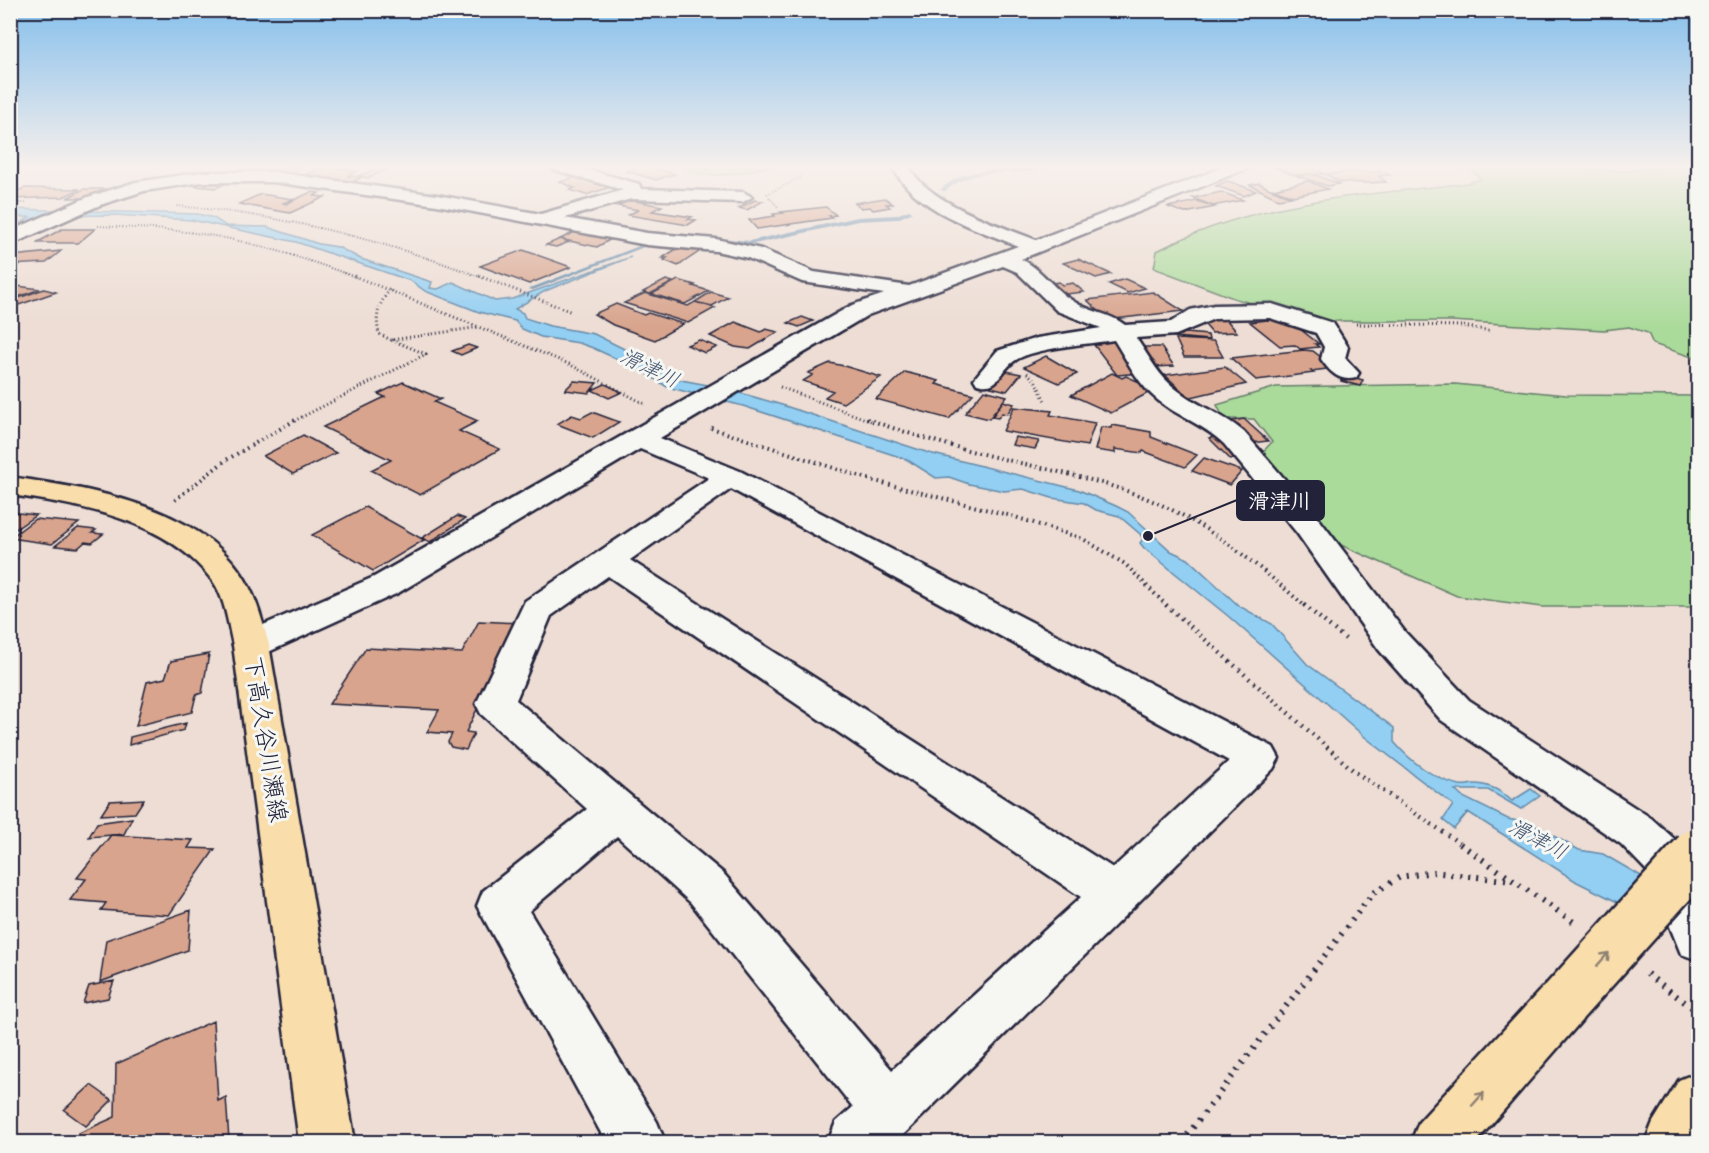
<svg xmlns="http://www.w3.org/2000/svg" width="1709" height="1153" viewBox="0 0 1709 1153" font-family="'Gochi Hand','Klee One',sans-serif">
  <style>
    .green { fill: #abdb9b; stroke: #667e6b; stroke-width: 1.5 }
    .water { fill: #92cff3; stroke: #658aa9; stroke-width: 1.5 }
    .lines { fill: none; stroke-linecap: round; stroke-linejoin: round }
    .stream { fill: #658aa9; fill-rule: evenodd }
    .building { fill: #d8a48d; stroke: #22223b; stroke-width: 1.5 }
    .minor-casing { stroke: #22223b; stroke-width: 5 }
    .major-casing { stroke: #22223b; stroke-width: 5 }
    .highway-casing { stroke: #22223b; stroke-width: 5 }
    .path-far4 { stroke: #22223b; stroke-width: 2; stroke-dasharray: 1 2; stroke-linecap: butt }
    .path-far3 { stroke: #22223b; stroke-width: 3; stroke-dasharray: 1 3; stroke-linecap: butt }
    .path-far2 { stroke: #22223b; stroke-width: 4; stroke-dasharray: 1.5 4; stroke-linecap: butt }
    .path-far1 { stroke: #22223b; stroke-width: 4.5; stroke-dasharray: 1.5 5; stroke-linecap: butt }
    .path { stroke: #22223b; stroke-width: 6; stroke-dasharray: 2 7; stroke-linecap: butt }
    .minor { fill: #f6f6f2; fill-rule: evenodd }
    .major { fill: #f9ddab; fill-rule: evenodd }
    .highway { fill: #f9ddab; fill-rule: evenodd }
    .highway-bridge-casing { stroke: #22223b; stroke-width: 55; stroke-linecap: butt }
    .highway-bridge { stroke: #f9ddab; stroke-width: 50 }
    .oneway { stroke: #8e8073 }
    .labels { text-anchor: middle; stroke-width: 6; stroke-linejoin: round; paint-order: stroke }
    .water-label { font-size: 21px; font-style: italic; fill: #445672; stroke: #f6f6f2 }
    .near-street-label { font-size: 24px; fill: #22223b; stroke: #f6f6f2 }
    .leader { fill: none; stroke: #22223b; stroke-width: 2 }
    .callout-dot { fill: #22223b; stroke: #f6f6f2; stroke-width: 2 }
    .callout { fill: #22223b; stroke: #22223b; stroke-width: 2 }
    .callout-label { font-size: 21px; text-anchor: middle; font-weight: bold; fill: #fff }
  </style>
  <rect width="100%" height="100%" fill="#edddd4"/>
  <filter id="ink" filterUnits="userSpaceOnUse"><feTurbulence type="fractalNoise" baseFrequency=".0167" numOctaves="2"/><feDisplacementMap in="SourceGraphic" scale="12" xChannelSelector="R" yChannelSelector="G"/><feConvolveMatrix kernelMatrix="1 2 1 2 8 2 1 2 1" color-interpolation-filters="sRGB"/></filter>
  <g filter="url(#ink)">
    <path class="green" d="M 681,166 L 772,166 C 746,172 705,183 681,166 Z
      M 1455,166 L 1563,166 L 1626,171 L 1661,166 L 1698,166 L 1698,359 L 1653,344 L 1648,333 L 1629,327 L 1604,330 L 1451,321 L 1320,321 L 1236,299 L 1154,268 L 1157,251 C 1257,199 1359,196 1468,183 L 1481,179 L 1472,171 Z
      M 1455,384 L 1566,395 L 1698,396 L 1698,607 L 1542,607 L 1457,596 L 1341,545 L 1285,489 L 1259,456 L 1272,442 L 1254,419 L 1224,419 L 1217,405 L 1276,387 Z"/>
    <path class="water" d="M 11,209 L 198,214 L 214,218 L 226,226 L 267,227 L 319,244 L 338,247 L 361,259 L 432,282 L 430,288 L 438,289 L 453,282 L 495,301 L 512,299 L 631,257 L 545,291 L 515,309 L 523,313 L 525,318 L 550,326 L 594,334 L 667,370 L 672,377 L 681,380 L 719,387 L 782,405 L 929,453 L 1079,490 L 1116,506 L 1128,512 L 1171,551 L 1188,559 L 1239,606 L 1272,624 L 1307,664 L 1394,728 L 1394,742 C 1410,761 1435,780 1460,785 C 1466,786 1469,784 1474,784 C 1490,784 1501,791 1512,801 L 1531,789 L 1540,796 L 1521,809 L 1488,790 L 1455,790 L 1461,796 L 1508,819 L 1532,824 L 1579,850 L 1603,854 L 1698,909 L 1698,942 L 1577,882 L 1468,812 L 1454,829 L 1443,820 L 1453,805 L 1366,738 L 1228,616 L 1144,548 L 1140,543 L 1143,539 L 1140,534 L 1119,516 L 1096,510 L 1084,503 L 1052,498 L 1023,489 L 1004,491 L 969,484 L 949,477 L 936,478 L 906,459 L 743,406 L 667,387 L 641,370 L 593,348 L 579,343 L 541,337 L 522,329 L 515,321 L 479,312 L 425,291 L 411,281 L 296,242 L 191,220 L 114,215 L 49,216 L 39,217 L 11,229 L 30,217 L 11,217 Z"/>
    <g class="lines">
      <path class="stream" d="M 1039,166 L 1050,166 C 1013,182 983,160 945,191 L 940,190 C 968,163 1004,173 1039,166 Z
        M 909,210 L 912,212 L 911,213 L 897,219 L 858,221 L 749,245 L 710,241 L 707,239 L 710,237 L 749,241 L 858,217 L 896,215 Z
        M 639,246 L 644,247 L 533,290 L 528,289 Z"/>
    </g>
    <path class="building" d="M 249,166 L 303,166 L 290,173 L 239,171 Z
      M 641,166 L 648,166 L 675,174 L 656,180 L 626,171 Z
      M 1271,166 L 1308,166 L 1325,174 L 1294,175 Z
      M 320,168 L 351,169 L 349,170 L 358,171 L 347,176 L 362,177 L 351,183 L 306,174 Z
      M 378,168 L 387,170 L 368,178 L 358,176 Z
      M 1347,171 L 1384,172 L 1390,175 L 1379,176 L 1386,182 L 1366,183 L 1340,182 L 1325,174 L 1349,172 Z
      M 1309,174 L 1315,175 L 1340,184 L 1328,186 L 1297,176 Z
      M 576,177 L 588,179 L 611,187 L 586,195 L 569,190 L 575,188 L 560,182 Z
      M 207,181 L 228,182 L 216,188 L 195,186 Z
      M 1227,181 L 1234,183 L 1256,191 L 1244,196 L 1216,186 Z
      M 1308,181 L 1328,189 L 1293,196 L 1274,189 Z
      M 1259,183 L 1268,188 L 1291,197 L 1278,199 L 1250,185 Z
      M 25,188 L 80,189 L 63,197 L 10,199 L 10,194 Z
      M 84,189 L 113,189 L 96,198 L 67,198 Z
      M 311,192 L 319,193 L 314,196 L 325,197 L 290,213 L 239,204 L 261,194 L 293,199 L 283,203 L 286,204 Z
      M 1221,192 L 1243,200 L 1213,206 L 1193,198 Z
      M 885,198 L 893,204 L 886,204 L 890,207 L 873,210 L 870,207 L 861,208 L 855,203 Z
      M 630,200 L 662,206 L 652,211 L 692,217 L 688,219 L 696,220 L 688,225 L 628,215 L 638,210 L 618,206 Z
      M 755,200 L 763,201 L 747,210 L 739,208 Z
      M 1197,201 L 1215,207 L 1185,213 L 1168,207 Z
      M 826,207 L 836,215 L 829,216 L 832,218 L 757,229 L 749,220 L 775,216 L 773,214 L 783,213 L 781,212 Z
      M 62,229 L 95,229 L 78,243 L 36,243 Z
      M 577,231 L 613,238 L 597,247 L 560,239 Z
      M 560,239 L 569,242 L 556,247 L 546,245 Z
      M 681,246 L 702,250 L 678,266 L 664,260 L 667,258 L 662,258 Z
      M 523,250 L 571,267 L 529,284 L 480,266 Z
      M 61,251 L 46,263 L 10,265 L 12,256 Z
      M 1078,259 L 1111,274 L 1096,278 L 1063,263 Z
      M 1125,279 L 1145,288 L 1128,293 L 1109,284 Z
      M 666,280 L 673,282 L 650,294 L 643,292 Z
      M 678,280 L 695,285 L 693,286 L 709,291 L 685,304 L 652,294 Z
      M 1059,282 L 1062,285 L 1073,283 L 1084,292 L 1066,294 L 1052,283 Z
      M 17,286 L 40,289 L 10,300 L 10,291 Z
      M 44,289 L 56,292 L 10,308 L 10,301 Z
      M 711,292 L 728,297 L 712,306 L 695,302 Z
      M 1153,292 L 1183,311 L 1114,319 L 1111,316 L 1105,317 L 1087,300 Z
      M 645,293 L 688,306 L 695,302 L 715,308 L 688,323 L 624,303 Z
      M 616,304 L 644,315 L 648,313 L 683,324 L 655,340 L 613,325 L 594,314 Z
      M 802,317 L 813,321 L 799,327 L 788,323 Z
      M 1225,318 L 1237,332 L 1212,333 L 1200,319 Z
      M 1286,318 L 1319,344 L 1315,344 L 1319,347 L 1300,349 L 1295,345 L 1280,346 L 1250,322 Z
      M 735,322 L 761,332 L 766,329 L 778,332 L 750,349 L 735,347 L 710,336 Z
      M 1163,331 L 1208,335 L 1209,340 L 1163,336 Z
      M 1113,339 L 1141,373 L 1117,375 L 1094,345 L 1099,345 L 1095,341 Z
      M 1176,339 L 1214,341 L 1223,357 L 1184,357 Z
      M 699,340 L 717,347 L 705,353 L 687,345 Z
      M 468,345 L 477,348 L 461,355 L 452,351 Z
      M 1142,347 L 1161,347 L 1174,366 L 1154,367 Z
      M 1304,350 L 1313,351 L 1335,368 L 1311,371 L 1314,373 L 1256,380 L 1231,358 Z
      M 1046,356 L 1077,374 L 1059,383 L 1024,367 Z
      M 830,363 L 844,366 L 881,377 L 843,403 L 825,397 L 833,391 L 803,381 L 813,375 L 808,373 Z
      M 1225,367 L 1246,384 L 1183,399 L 1174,391 L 1181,390 L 1165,375 Z
      M 1006,371 L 1021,374 L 1007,391 L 991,387 Z
      M 905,372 L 939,381 L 936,384 L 973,394 L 949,419 L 876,399 Z
      M 1112,373 L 1122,378 L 1126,376 L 1151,387 L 1145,390 L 1150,392 L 1111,413 L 1071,395 Z
      M 1345,375 L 1363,380 L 1360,386 L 1341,381 Z
      M 574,381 L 597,383 L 589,393 L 565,390 Z
      M 403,382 L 441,399 L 434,402 L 478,421 L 459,431 L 500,449 L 420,495 L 371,470 L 391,460 L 323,427 L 385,397 L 378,394 Z
      M 605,384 L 622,392 L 609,398 L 592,390 Z
      M 984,390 L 1007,396 L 989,419 L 965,413 Z
      M 1003,401 L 1014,404 L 1007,414 L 1002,413 L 998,418 L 992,417 Z
      M 1014,407 L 1052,411 L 1050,415 L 1095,423 L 1087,446 L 1003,431 Z
      M 592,412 L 619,422 L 593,438 L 557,424 L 572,415 L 581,418 Z
      M 1244,419 L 1268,441 L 1251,443 L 1227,422 Z
      M 1112,425 L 1151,432 L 1151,437 L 1197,455 L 1185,467 L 1143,451 L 1142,453 L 1115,449 L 1115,453 L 1095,450 L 1101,427 L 1111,428 Z
      M 303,435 L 336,453 L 293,474 L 263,456 Z
      M 1221,436 L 1242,457 L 1230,459 L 1209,438 Z
      M 1015,437 L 1039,441 L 1035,449 L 1012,445 Z
      M 1204,458 L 1242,471 L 1230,485 L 1192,471 Z
      M 365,507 L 424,540 L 373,571 L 312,535 Z
      M 10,512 L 36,515 L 10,533 Z
      M 457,516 L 465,519 L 430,542 L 422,538 Z
      M 35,519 L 79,523 L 52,544 L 10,538 Z
      M 78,528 L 96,530 L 92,533 L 103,534 L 92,543 L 85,542 L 78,548 L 55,546 Z
      M 479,621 L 519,623 L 466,732 L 474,733 L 466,750 L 451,747 L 448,742 L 452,734 L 427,732 L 439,710 L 329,704 L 366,648 L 462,653 Z
      M 209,654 L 202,693 L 196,695 L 192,712 L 136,726 L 147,682 L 165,678 L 171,661 Z
      M 186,723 L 184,730 L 129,745 L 130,737 Z
      M 144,799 L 135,813 L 101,815 L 110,801 Z
      M 132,818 L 124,834 L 89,837 L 97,823 Z
      M 111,835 L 193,840 L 188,848 L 215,849 L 169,915 L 101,910 L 106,903 L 70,900 L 86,879 L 77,878 Z
      M 191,910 L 188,950 L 100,982 L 106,940 Z
      M 114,981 L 108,998 L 83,1003 L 89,986 Z
      M 213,1021 L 218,1101 L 226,1097 L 229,1140 L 79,1142 L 79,1133 L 115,1117 L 116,1064 Z
      M 91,1085 L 112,1100 L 86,1126 L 64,1110 Z"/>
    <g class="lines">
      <g class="minor-casing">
        <path id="minor" d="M 550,166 L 575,166 L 639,184 L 641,189 L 743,192 L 752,197 L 743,202 L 631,199 L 565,218 L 647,233 L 716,239 L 761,249 L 814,272 L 909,286 L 1018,246 C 974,228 915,211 892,166 L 908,166 C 929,204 996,224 1036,240 L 1226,166 L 1248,166 L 1246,169 L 1021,259 C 1042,269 1054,290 1073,301 C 1089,312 1110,313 1125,325 L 1171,322 L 1190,310 L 1214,305 L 1272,304 L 1333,323 L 1348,347 L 1345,358 L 1359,373 L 1356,378 C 1339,382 1330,372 1321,359 L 1324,347 L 1316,333 L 1270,318 L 1214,319 L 1176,335 L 1136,338 C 1146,352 1156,371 1169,383 C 1191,404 1221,412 1244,432 L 1319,519 L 1405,632 L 1469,700 L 1651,818 L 1682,846 L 1698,883 L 1698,960 L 1681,954 L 1648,872 L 1621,844 L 1441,720 L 1379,650 L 1297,533 L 1224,444 C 1203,423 1172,415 1151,394 C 1136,380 1125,357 1114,340 C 1090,344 1030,348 1013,362 C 999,373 999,390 977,384 L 974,379 L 997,351 L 1037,338 L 1101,328 L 1057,311 L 1017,272 L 1003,266 L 868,315 L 660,438 L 740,471 L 1273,747 L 1279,758 L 1273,769 L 896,1142 L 828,1142 L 836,1122 L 853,1107 L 691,903 L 617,836 L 529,911 L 657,1122 L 665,1142 L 606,1142 L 477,906 L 483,891 L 587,809 L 481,714 L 476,704 L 525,601 L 709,478 L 640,449 L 398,593 L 264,654 L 251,658 L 238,654 L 233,645 L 238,636 L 374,577 L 852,305 L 884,294 L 802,282 L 748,258 L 716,251 L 647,245 L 437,205 L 273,182 L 202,182 L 144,191 L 100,205 L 10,245 L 10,231 L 88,197 L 136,182 L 202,172 L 273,172 L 437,195 L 541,214 L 623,190 L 552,169 ZM 731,489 L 1229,761 L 1113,868 L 630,560 ZM 608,576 L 1081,897 L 892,1070 L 723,873 L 516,700 L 551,616 Z"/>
      </g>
      <g class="major-casing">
        <path id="major" d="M 10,477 C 86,488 195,505 241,573 C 256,595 262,620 269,645 L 355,1142 L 299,1142 L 233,645 C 228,624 225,597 212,580 C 166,519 81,505 10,495 Z"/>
      </g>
      <g class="highway-casing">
        <path id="highway" d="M 1564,977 L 1582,984 L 1589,1002 L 1582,1020 L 1476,1142 L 1411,1142 L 1419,1122 L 1546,984 Z
          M 1698,1072 L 1698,1142 L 1645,1142 L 1653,1122 L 1679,1080 Z"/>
      </g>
      <path class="path-far4" d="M 767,194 L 800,178 L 801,174
        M 769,197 L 778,207
        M 10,203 L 26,203
        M 177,206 C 283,215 384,240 483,278
        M 98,226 C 135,228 172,229 208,235 C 259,243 309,260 358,278"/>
      <path class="path-far3" d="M 354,276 L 569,364 L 645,404
        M 479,276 L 572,312
        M 390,290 C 378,304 375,316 379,334 L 391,340
        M 1356,324 L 1463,326 L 1490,331
        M 1027,373 L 1035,380 L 1045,401
        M 780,387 L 871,421
        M 294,421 L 426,354 L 391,340 L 480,327"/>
      <path class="path-far2" d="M 867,419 C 911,435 957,448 1003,459 C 1058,472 1117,483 1168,508 C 1220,533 1262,569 1305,606
        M 711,428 L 871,480 L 1012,516 L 1083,539 L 1125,564 L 1167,606
        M 175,500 L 226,460 L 297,419"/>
      <path class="path-far1" d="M 1166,605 L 1354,771 L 1462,845
        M 1304,605 L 1348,641"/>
      <path class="path" d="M 1460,844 L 1578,925
        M 1647,974 L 1698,1012
        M 1182,1142 L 1372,894 L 1400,877 L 1433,872 L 1513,881"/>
      <use href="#minor" class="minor"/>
      <use href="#major" class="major"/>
      <use href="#highway" class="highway"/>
      <g class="highway-bridge-casing">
        <path id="highway-bridge" d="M 1564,1002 L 1698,853"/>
      </g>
      <use href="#highway-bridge" class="highway-bridge"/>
    </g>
    <defs><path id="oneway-shaft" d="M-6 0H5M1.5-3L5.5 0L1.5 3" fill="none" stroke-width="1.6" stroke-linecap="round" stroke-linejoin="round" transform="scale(1.5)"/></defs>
    <g class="oneway">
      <use href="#oneway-shaft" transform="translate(1603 959) rotate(-48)"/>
      <use href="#oneway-shaft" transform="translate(1478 1099) rotate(-48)"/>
    </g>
  </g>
  <linearGradient id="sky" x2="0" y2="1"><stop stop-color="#85bfec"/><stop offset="0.51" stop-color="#f7f0ec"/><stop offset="1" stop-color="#f7f0ec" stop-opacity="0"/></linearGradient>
  <rect width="1709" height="327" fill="url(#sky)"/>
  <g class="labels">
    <g class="water-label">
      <text transform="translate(650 368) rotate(26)" y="7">滑津川</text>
      <text transform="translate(1538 839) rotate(28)" y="7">滑津川</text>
    </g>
    <g class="near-street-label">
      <text transform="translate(266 739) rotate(81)" y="8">下高久谷川瀬線</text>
    </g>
  </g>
  <path class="leader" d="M1148 536L1237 500"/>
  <circle class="callout-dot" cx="1148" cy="536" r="6"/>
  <rect class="callout" x="1237" y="481" width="87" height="39" rx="6"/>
  <g class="callout-label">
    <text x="1280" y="508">滑津川</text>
  </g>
  <rect width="1709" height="1153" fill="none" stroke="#f6f6f2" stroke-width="36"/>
  <rect x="18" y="18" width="1673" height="1117" fill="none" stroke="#22223b" stroke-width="2" filter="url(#ink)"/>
</svg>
